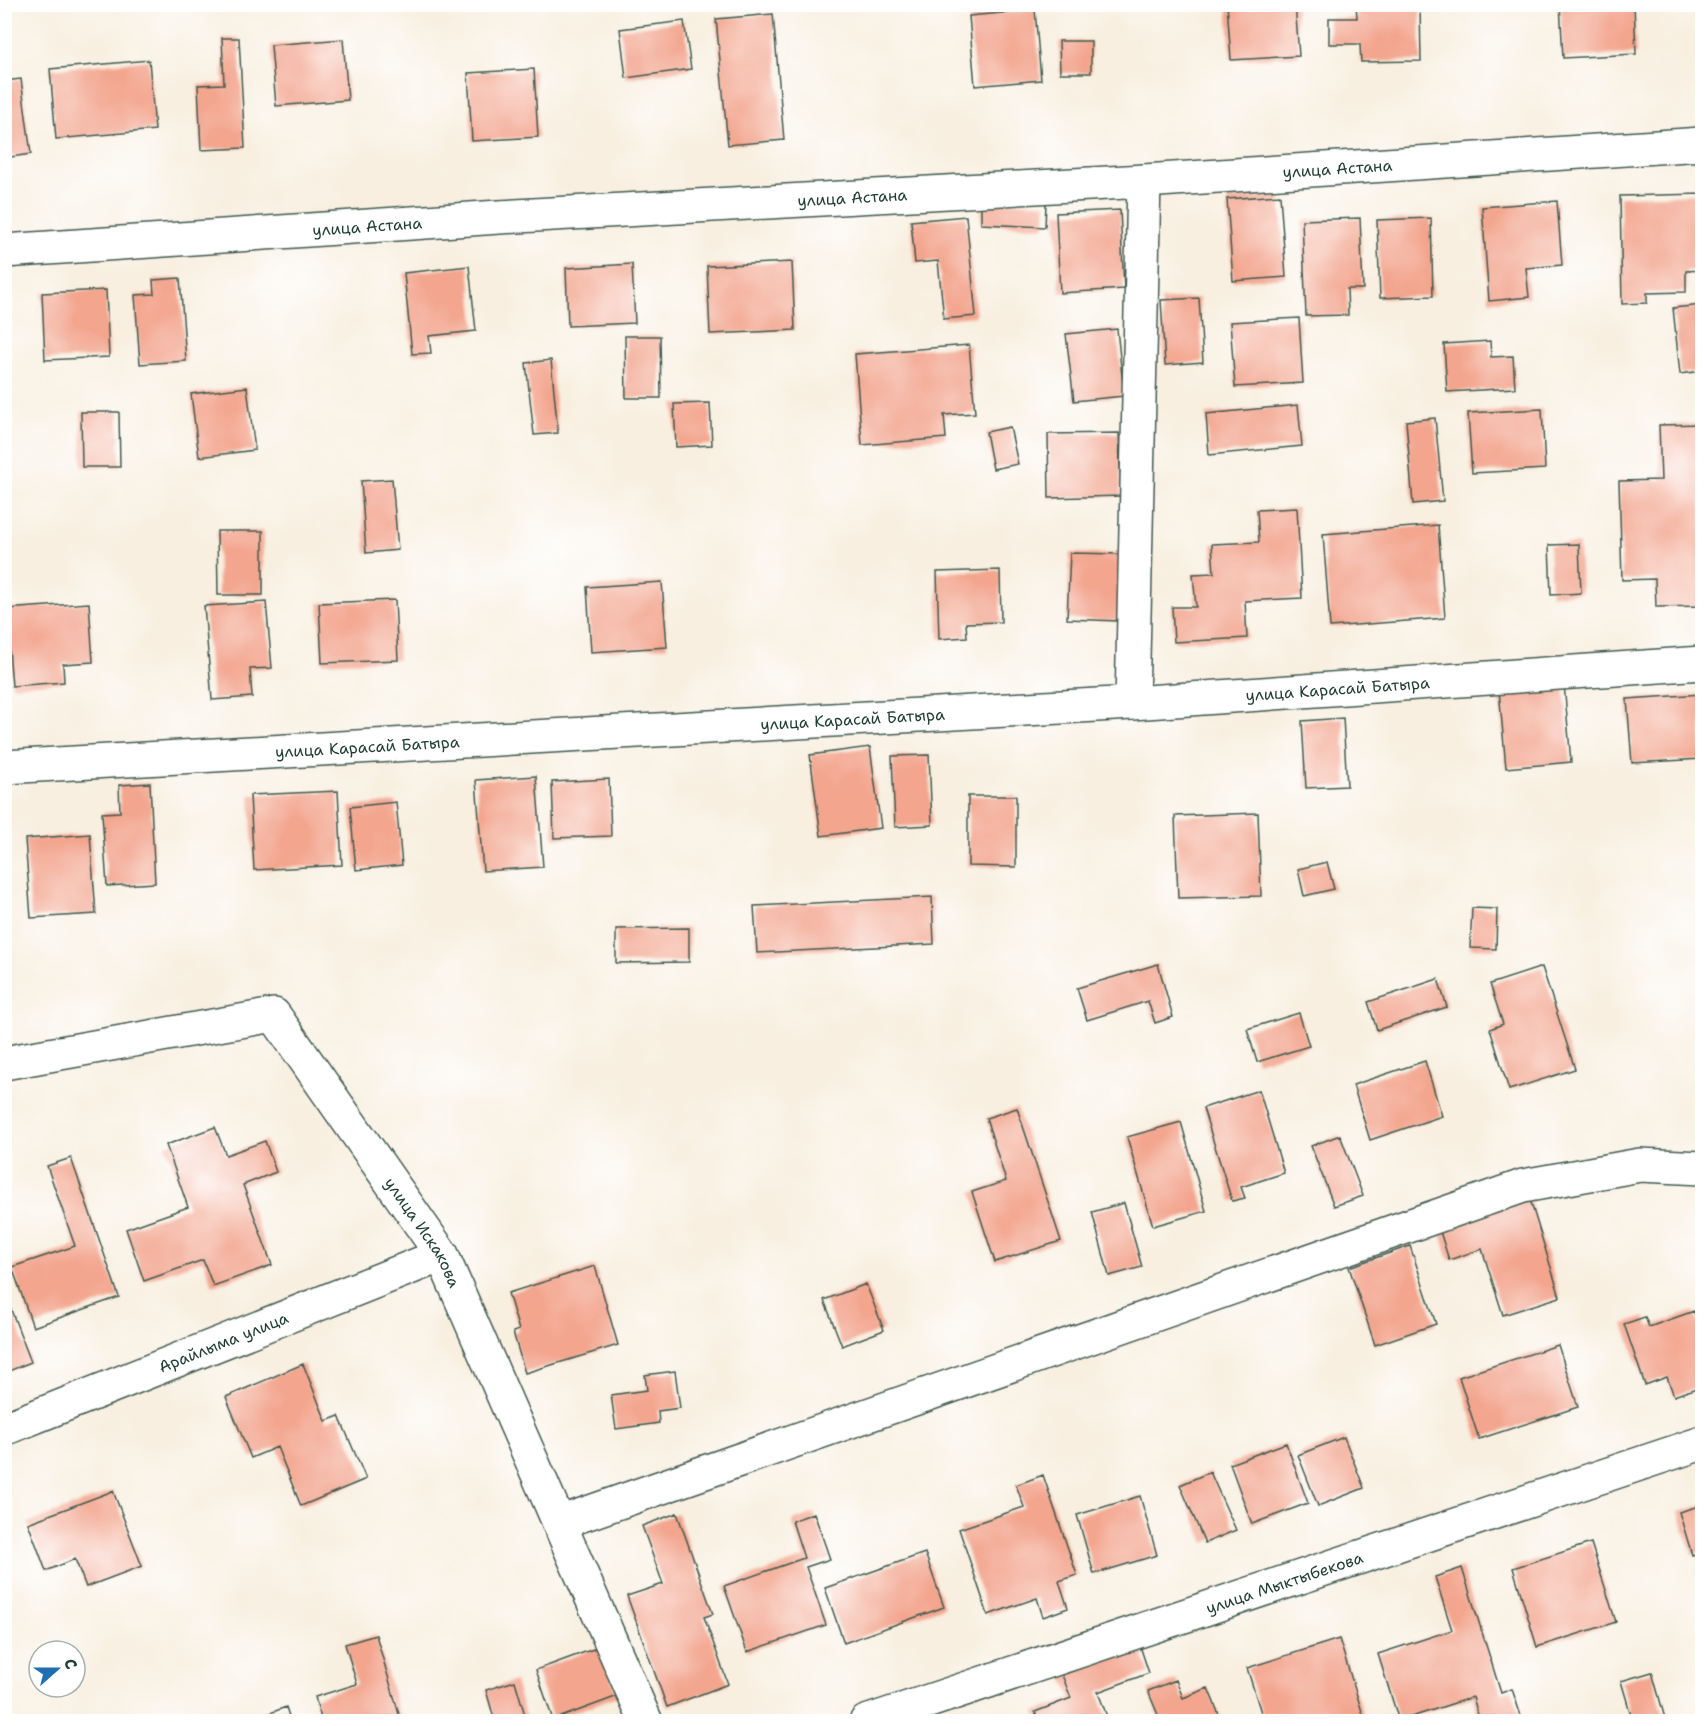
<svg xmlns="http://www.w3.org/2000/svg" width="1707" height="1726" viewBox="0 0 1707 1726" font-family="'Shantell Sans',sans-serif">
  <style>
    .building { fill: #f3a58e }
    .lines { fill: none; stroke-linecap: round; stroke-linejoin: round }
    .minor-casing { stroke: #40584e; stroke-width: 36 }
    .minor { stroke: #fff; stroke-width: 33 }
    .labels { text-anchor: middle; stroke-width: 4.5; stroke-linejoin: round; paint-order: stroke }
    .street-label { font-size: 16px; fill: #1f3d34; stroke: #fff }
  </style>
  <rect width="100%" height="100%" fill="#fff"/>
  <filter id="ink" filterUnits="userSpaceOnUse"><feTurbulence type="fractalNoise" baseFrequency=".0167" numOctaves="2"/><feDisplacementMap in="SourceGraphic" scale="12" xChannelSelector="R" yChannelSelector="G"/><feConvolveMatrix kernelMatrix="1 2 1 2 8 2 1 2 1" color-interpolation-filters="sRGB"/></filter>
  <filter id="wash" filterUnits="userSpaceOnUse"><feTurbulence type="fractalNoise" baseFrequency=".008" numOctaves="4" result="noise"/><feDisplacementMap in="SourceGraphic" scale="24" xChannelSelector="R" yChannelSelector="G"/><feGaussianBlur stdDeviation="1.35" result="paint"/><feColorMatrix in="noise" values="0 0 0 0 0 0 0 0 0 0 0 0 0 0 0 0 0 1.4 0 .05"/><feComposite in="paint" operator="in"/></filter>
  <g filter="url(#wash)">
    <rect width="100%" height="100%" fill="#f8efe0"/>
    <g id="blocks">
      <path class="building" d="M 1227,4 L 1295,4 L 1299,56 L 1231,60 Z
        M 1356,4 L 1420,4 L 1421,61 L 1361,62 L 1360,44 L 1329,44 L 1329,18 L 1357,18 Z
        M 1560,4 L 1634,4 L 1636,54 L 1563,58 Z
        M 1035,10 L 1041,80 L 975,86 L 969,16 Z
        M 773,14 L 784,140 L 728,145 L 716,19 Z
        M 684,21 L 691,69 L 626,78 L 620,29 Z
        M 222,38 L 239,38 L 245,148 L 201,150 L 198,85 L 224,84 Z
        M 343,39 L 348,100 L 276,106 L 271,45 Z
        M 1059,41 L 1091,41 L 1091,73 L 1060,73 Z
        M 149,60 L 155,130 L 56,139 L 50,69 Z
        M 534,69 L 538,137 L 472,141 L 468,73 Z
        M 21,79 L 31,154 L 4,158 L 4,81 Z
        M 1702,194 L 1702,270 L 1686,271 L 1686,292 L 1647,293 L 1647,303 L 1622,304 L 1620,196 Z
        M 1280,195 L 1286,277 L 1233,281 L 1227,199 Z
        M 981,201 L 1046,203 L 1045,227 L 981,224 Z
        M 1557,201 L 1562,265 L 1526,268 L 1529,297 L 1489,301 L 1482,207 Z
        M 1120,210 L 1124,289 L 1060,293 L 1056,213 Z
        M 966,216 L 976,316 L 944,319 L 938,261 L 915,263 L 911,221 Z
        M 1360,218 L 1363,289 L 1347,289 L 1348,315 L 1306,316 L 1302,220 Z
        M 1431,218 L 1433,296 L 1380,298 L 1377,220 Z
        M 792,262 L 795,330 L 710,334 L 707,266 Z
        M 632,264 L 635,323 L 568,326 L 566,268 Z
        M 469,266 L 476,331 L 429,336 L 431,353 L 412,354 L 404,273 Z
        M 180,278 L 186,361 L 140,364 L 135,295 L 154,294 L 153,280 Z
        M 106,290 L 109,357 L 45,360 L 42,293 Z
        M 1199,298 L 1203,362 L 1165,365 L 1161,300 Z
        M 1702,305 L 1702,371 L 1680,374 L 1673,308 Z
        M 1299,318 L 1303,383 L 1235,387 L 1230,322 Z
        M 1117,329 L 1124,396 L 1074,401 L 1066,334 Z
        M 625,336 L 660,336 L 661,398 L 626,398 Z
        M 1490,341 L 1491,357 L 1513,356 L 1515,388 L 1447,392 L 1444,344 Z
        M 969,345 L 975,413 L 944,415 L 946,438 L 862,445 L 855,354 Z
        M 551,360 L 558,433 L 534,435 L 526,363 Z
        M 247,387 L 255,450 L 199,457 L 191,394 Z
        M 710,403 L 712,445 L 676,447 L 674,404 Z
        M 1298,405 L 1302,446 L 1209,455 L 1206,414 Z
        M 1542,409 L 1545,469 L 1472,473 L 1468,413 Z
        M 81,412 L 119,412 L 120,467 L 82,467 Z
        M 1435,418 L 1443,501 L 1413,504 L 1406,421 Z
        M 1702,424 L 1702,606 L 1656,607 L 1655,579 L 1622,580 L 1619,481 L 1661,480 L 1659,425 Z
        M 1010,427 L 1018,464 L 993,469 L 986,432 Z
        M 1119,433 L 1121,496 L 1049,498 L 1048,434 Z
        M 392,479 L 398,550 L 366,553 L 361,481 Z
        M 1297,508 L 1302,598 L 1245,601 L 1247,638 L 1174,642 L 1172,607 L 1196,607 L 1193,574 L 1214,573 L 1212,544 L 1259,542 L 1257,510 Z
        M 1438,525 L 1445,618 L 1330,627 L 1323,534 Z
        M 217,531 L 263,531 L 263,595 L 218,595 Z
        M 1579,544 L 1581,593 L 1551,595 L 1549,545 Z
        M 1070,553 L 1121,554 L 1119,621 L 1067,619 Z
        M 1000,570 L 1001,622 L 966,623 L 967,637 L 939,639 L 937,572 Z
        M 662,582 L 667,647 L 591,652 L 587,587 Z
        M 395,600 L 398,660 L 322,663 L 319,603 Z
        M 266,602 L 272,668 L 250,669 L 252,697 L 212,700 L 204,606 Z
        M 89,603 L 93,662 L 63,664 L 64,682 L 12,686 L 6,609 Z
        M 1564,684 L 1571,762 L 1506,768 L 1499,690 Z
        M 1702,694 L 1702,759 L 1632,763 L 1627,699 Z
        M 1343,718 L 1347,786 L 1306,788 L 1302,721 Z
        M 870,747 L 881,828 L 821,836 L 810,755 Z
        M 929,755 L 932,825 L 895,827 L 892,756 Z
        M 536,776 L 543,867 L 483,871 L 476,780 Z
        M 609,779 L 611,836 L 554,838 L 552,782 Z
        M 150,783 L 155,883 L 107,886 L 102,813 L 120,812 L 119,785 Z
        M 338,791 L 342,865 L 254,870 L 250,795 Z
        M 968,796 L 1016,796 L 1016,867 L 968,866 Z
        M 396,802 L 402,865 L 356,870 L 350,807 Z
        M 1258,813 L 1261,896 L 1178,898 L 1175,816 Z
        M 90,834 L 96,914 L 31,918 L 25,839 Z
        M 1327,862 L 1334,889 L 1304,896 L 1298,869 Z
        M 932,897 L 934,944 L 757,953 L 754,906 Z
        M 1472,908 L 1497,909 L 1496,949 L 1470,948 Z
        M 689,928 L 689,962 L 616,963 L 616,929 Z
        M 1158,964 L 1173,1017 L 1155,1023 L 1148,1001 L 1087,1020 L 1077,988 Z
        M 1542,967 L 1575,1069 L 1509,1090 L 1490,1029 L 1503,1024 L 1490,984 Z
        M 1438,979 L 1447,1007 L 1377,1030 L 1368,1002 Z
        M 1299,1013 L 1309,1046 L 1257,1062 L 1247,1029 Z
        M 1425,1061 L 1442,1116 L 1370,1140 L 1353,1085 Z
        M 1259,1090 L 1284,1173 L 1241,1187 L 1245,1198 L 1232,1201 L 1203,1108 Z
        M 1017,1108 L 1061,1241 L 995,1262 L 972,1192 L 1006,1181 L 986,1118 Z
        M 1181,1122 L 1206,1211 L 1153,1226 L 1127,1137 Z
        M 215,1127 L 226,1155 L 265,1141 L 276,1172 L 243,1185 L 272,1265 L 213,1286 L 203,1260 L 144,1281 L 126,1229 L 188,1207 L 166,1145 Z
        M 1340,1135 L 1363,1196 L 1334,1206 L 1311,1146 Z
        M 71,1158 L 119,1297 L 33,1327 L 12,1267 L 75,1246 L 47,1166 Z
        M 1528,1193 L 1560,1297 L 1503,1315 L 1482,1249 L 1449,1260 L 1437,1222 Z
        M 1124,1203 L 1142,1267 L 1109,1276 L 1092,1212 Z
        M 1410,1246 L 1436,1324 L 1375,1345 L 1349,1267 Z
        M 595,1266 L 618,1345 L 525,1373 L 513,1332 L 519,1330 L 508,1293 Z
        M 866,1284 L 884,1330 L 842,1346 L 824,1300 Z
        M 8,1302 L 31,1362 L 4,1373 L 4,1303 Z
        M 1694,1311 L 1702,1335 L 1702,1386 L 1674,1396 L 1667,1377 L 1645,1385 L 1624,1324 L 1645,1317 L 1649,1327 Z
        M 1558,1345 L 1578,1407 L 1479,1439 L 1459,1377 Z
        M 303,1364 L 326,1421 L 339,1416 L 366,1479 L 301,1506 L 277,1447 L 251,1458 L 226,1397 Z
        M 675,1371 L 680,1408 L 658,1411 L 659,1423 L 616,1429 L 611,1395 L 647,1390 L 645,1375 Z
        M 1344,1437 L 1364,1488 L 1318,1506 L 1298,1455 Z
        M 1286,1443 L 1308,1503 L 1252,1524 L 1230,1464 Z
        M 1210,1472 L 1236,1530 L 1205,1543 L 1180,1485 Z
        M 1043,1475 L 1077,1575 L 1059,1581 L 1068,1608 L 1043,1617 L 1037,1598 L 988,1615 L 959,1529 L 1024,1507 L 1016,1485 Z
        M 113,1491 L 142,1566 L 86,1587 L 75,1559 L 46,1571 L 28,1523 Z
        M 1140,1496 L 1157,1555 L 1094,1574 L 1077,1515 Z
        M 1702,1505 L 1702,1552 L 1692,1555 L 1679,1512 Z
        M 677,1513 L 713,1614 L 704,1617 L 728,1684 L 667,1707 L 627,1596 L 663,1584 L 642,1526 Z
        M 814,1513 L 830,1559 L 806,1567 L 826,1625 L 747,1652 L 724,1586 L 804,1558 L 792,1521 Z
        M 1591,1543 L 1616,1622 L 1537,1647 L 1513,1568 Z
        M 925,1553 L 944,1607 L 844,1643 L 825,1588 Z
        M 1462,1568 L 1501,1693 L 1512,1689 L 1523,1722 L 1480,1722 L 1473,1697 L 1399,1721 L 1378,1654 L 1452,1630 L 1435,1577 Z
        M 376,1635 L 401,1721 L 322,1722 L 315,1697 L 357,1684 L 345,1644 Z
        M 1339,1639 L 1365,1721 L 1264,1722 L 1247,1668 Z
        M 1140,1646 L 1149,1673 L 1098,1692 L 1109,1722 L 1039,1722 L 1035,1712 L 1071,1698 L 1062,1675 Z
        M 599,1647 L 618,1696 L 553,1720 L 536,1670 Z
        M 1652,1672 L 1666,1722 L 1633,1722 L 1621,1681 Z
        M 1176,1680 L 1183,1698 L 1208,1688 L 1222,1722 L 1161,1722 L 1148,1691 Z
        M 515,1681 L 527,1722 L 495,1722 L 486,1690 Z
        M 286,1707 L 291,1722 L 249,1722 L 249,1721 Z"/>
    </g>
  </g>
  <g filter="url(#ink)">
    <use href="#blocks" fill-opacity="0" stroke="#40584e" stroke-width="1.5"/>
    <g class="lines">
      <g class="minor-casing">
        <g id="minor">
          <path id="s1" d="M 4,251 L 499,217 L 1144,181 L 1702,144"/>
          <path d="M 1132,703 L 1144,181"/>
          <path id="s2" d="M 4,767 L 1132,703 L 1702,663"/>
          <path id="s3" d="M 4,1063 L 274,1015 L 442,1255 L 646,1722"/>
          <path id="s4" d="M 4,1429 L 442,1255"/>
          <path d="M 559,1523 L 1523,1186 L 1640,1165 L 1702,1168"/>
          <path id="s5" d="M 866,1722 L 1702,1443"/>
        </g>
      </g>
      <use href="#minor" class="minor"/>
    </g>
  </g>
  <g class="labels">
    <g class="street-label">
      <text dy="6" stroke="none"><textPath href="#s1" startOffset="1336">улица Астана</textPath></text>
      <text dy="6" stroke="none"><textPath href="#s1" startOffset="850">улица Астана</textPath></text>
      <text dy="6" stroke="none"><textPath href="#s1" startOffset="364">улица Астана</textPath></text>
      <text dy="6" stroke="none"><textPath href="#s2" startOffset="1336">улица Карасай Батыра</textPath></text>
      <text dy="6" stroke="none"><textPath href="#s2" startOffset="850">улица Карасай Батыра</textPath></text>
      <text dy="6" stroke="none"><textPath href="#s2" startOffset="364">улица Карасай Батыра</textPath></text>
      <text dy="6" stroke="none"><textPath href="#s3" startOffset="538">улица Искакова</textPath></text>
      <text dy="6" stroke="none"><textPath href="#s4" startOffset="236">Арайлыма улица</textPath></text>
      <text dy="6" stroke="none"><textPath href="#s5" startOffset="441">улица Мыктыбекова</textPath></text>
    </g>
  </g>
  <rect width="1707" height="1726" fill="none" stroke="#fff" stroke-width="24"/>
  <g transform="translate(57 1669) rotate(69)"><circle r="28" fill="#ffffff" stroke="#a5b1ae" stroke-width="1.5"/>
  <path d="M0-4.5L10 22L0 15L-10 22Z" fill="#1f6fb2"/>
  <text y="-9" font-size="16" font-weight="bold" text-anchor="middle" fill="#1f3d34">С</text>
  </g>
</svg>
